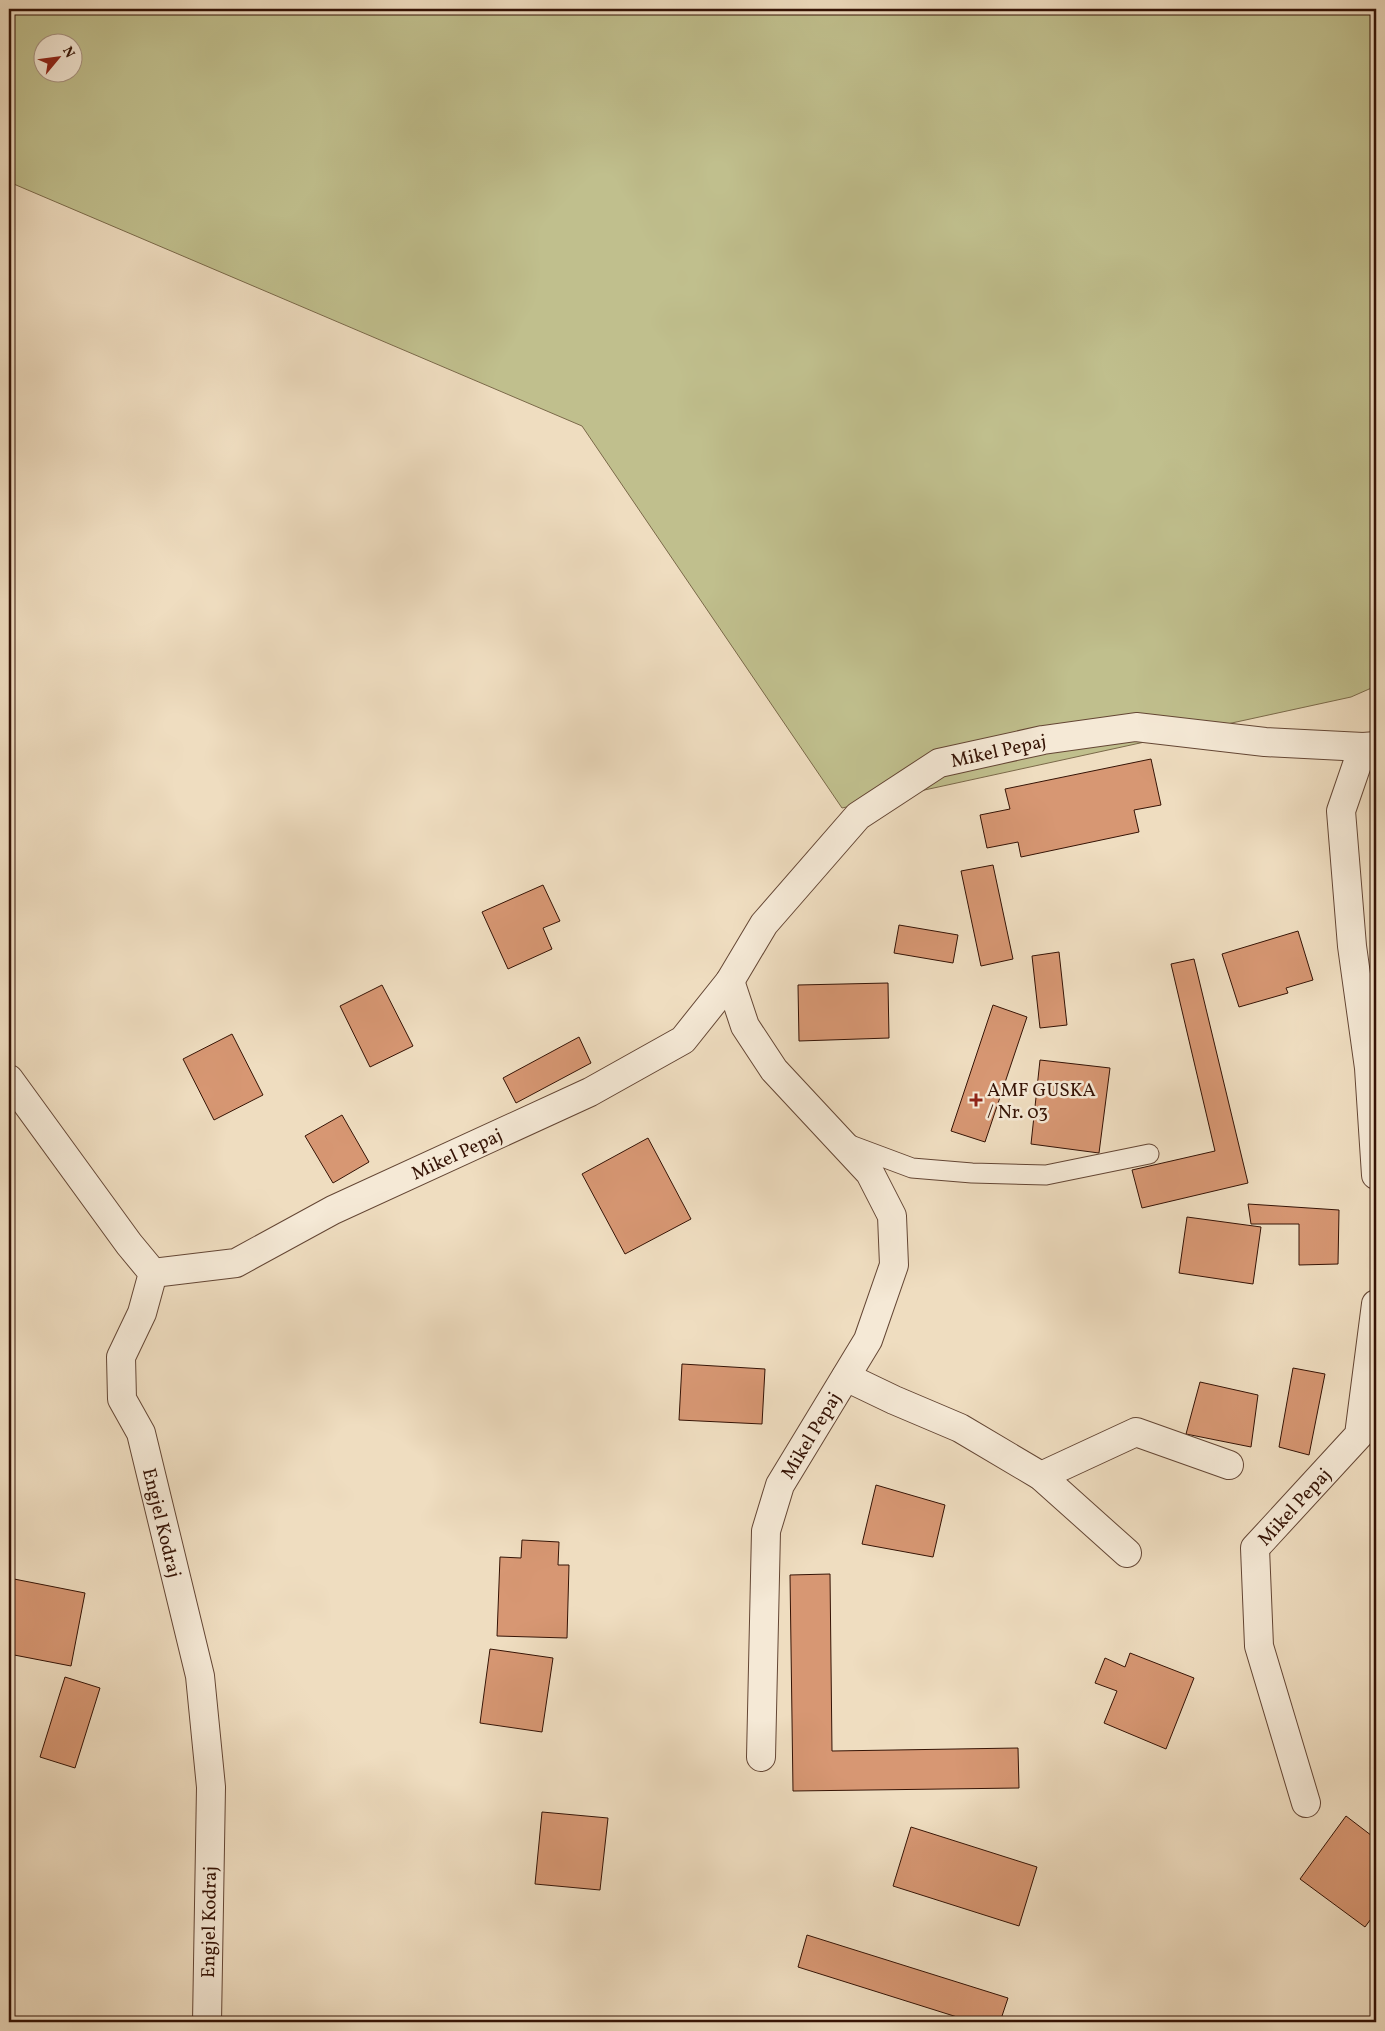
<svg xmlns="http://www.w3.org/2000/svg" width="1385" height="2031" viewBox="0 0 1385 2031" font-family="Vollkorn,serif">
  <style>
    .green { fill: #c0bf8d; stroke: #7a6949; fill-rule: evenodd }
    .building { fill: #d79773; stroke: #351305 }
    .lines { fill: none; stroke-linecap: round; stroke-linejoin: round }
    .lane-casing { stroke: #644634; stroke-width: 21 }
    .street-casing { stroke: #644634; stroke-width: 30 }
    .lane { stroke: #f5e9d6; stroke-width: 19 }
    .street { stroke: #f5e9d6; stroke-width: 28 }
    .poi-dot { fill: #8f2418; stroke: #f5e9d6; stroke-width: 2 }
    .labels { text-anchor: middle; stroke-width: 5; stroke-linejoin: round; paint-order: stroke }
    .street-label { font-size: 19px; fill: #351305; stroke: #f5e9d6 }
    .poi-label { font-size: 19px; fill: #351305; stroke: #f5e9d6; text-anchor: start }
  </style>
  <rect width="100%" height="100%" fill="#efddc0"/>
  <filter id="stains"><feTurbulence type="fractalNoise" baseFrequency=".004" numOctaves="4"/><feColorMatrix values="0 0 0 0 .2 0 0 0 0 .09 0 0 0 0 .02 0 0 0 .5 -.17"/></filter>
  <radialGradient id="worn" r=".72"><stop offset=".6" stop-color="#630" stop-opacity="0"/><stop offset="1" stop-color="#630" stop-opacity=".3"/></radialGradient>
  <path class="green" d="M 9,9 L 1376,9 L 1376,686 L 1351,697 L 842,808 L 582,426 L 9,182 ZM 42,42 L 72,42 L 72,72 L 42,72 Z"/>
  <path class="building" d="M 1151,759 L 1161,805 L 1134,810 L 1139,832 L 1021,857 L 1018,842 L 987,848 L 980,815 L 1010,809 L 1005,789 Z
    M 993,865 L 1013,959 L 981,966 L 961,871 Z
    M 543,885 L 560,921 L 543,928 L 552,949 L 508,969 L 482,912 Z
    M 899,925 L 958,935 L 953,963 L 894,953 Z
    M 1298,931 L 1313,980 L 1286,988 L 1288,993 L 1239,1007 L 1222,954 Z
    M 1059,952 L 1067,1025 L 1040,1028 L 1032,956 Z
    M 1194,959 L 1248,1183 L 1142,1208 L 1132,1170 L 1215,1151 L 1171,964 Z
    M 888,983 L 889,1038 L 799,1041 L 798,985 Z
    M 382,985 L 413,1046 L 370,1067 L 340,1006 Z
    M 993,1005 L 1027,1017 L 985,1142 L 951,1131 Z
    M 232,1034 L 263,1095 L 214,1120 L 183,1059 Z
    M 579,1037 L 591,1063 L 516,1103 L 503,1078 Z
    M 1040,1060 L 1110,1068 L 1099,1153 L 1031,1144 Z
    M 342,1115 L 369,1162 L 333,1183 L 305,1136 Z
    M 648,1138 L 691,1219 L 625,1254 L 582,1174 Z
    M 1248,1204 L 1339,1210 L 1338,1264 L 1299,1265 L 1299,1224 L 1251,1224 Z
    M 1187,1217 L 1261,1227 L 1253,1284 L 1179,1273 Z
    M 682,1364 L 765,1369 L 762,1424 L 679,1420 Z
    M 1293,1368 L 1325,1374 L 1309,1455 L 1279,1447 Z
    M 1200,1382 L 1258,1395 L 1251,1447 L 1186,1434 Z
    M 876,1485 L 945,1505 L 933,1557 L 862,1544 Z
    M 522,1540 L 559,1542 L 558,1565 L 569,1565 L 567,1638 L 497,1636 L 500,1557 L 521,1558 Z
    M 830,1574 L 832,1751 L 1018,1748 L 1019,1788 L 793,1791 L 790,1575 Z
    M 9,1578 L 85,1593 L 71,1666 L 9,1654 Z
    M 490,1649 L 553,1658 L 542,1732 L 480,1723 Z
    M 1130,1653 L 1194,1678 L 1166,1749 L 1104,1723 L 1117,1691 L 1095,1683 L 1105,1658 L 1125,1667 Z
    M 65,1677 L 100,1688 L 75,1768 L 40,1757 Z
    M 542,1812 L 608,1818 L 600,1890 L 535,1884 Z
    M 1346,1816 L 1376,1839 L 1376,1912 L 1365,1927 L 1300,1879 Z
    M 911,1827 L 1037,1867 L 1019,1926 L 893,1886 Z
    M 807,1935 L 1008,1998 L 1000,2022 L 973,2022 L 798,1967 Z"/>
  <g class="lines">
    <g class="lane-casing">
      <path id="lane" d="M 845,1143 L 912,1168 L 972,1173 L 1046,1175 L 1149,1154"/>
    </g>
    <g class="street-casing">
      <g id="street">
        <path d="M 1363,747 L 1341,811 L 1352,946 L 1369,1068 L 1376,1175"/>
        <path d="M 730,981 L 745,1026 L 774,1070 L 870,1173 L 892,1216 L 894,1265 L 868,1340 L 780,1485 L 766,1531 L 761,1757"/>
        <path id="s1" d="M 9,1079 L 129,1244 L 153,1273 L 142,1313 L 121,1357 L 122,1399 L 141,1433 L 200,1676 L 211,1787 L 207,2022"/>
        <path id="s2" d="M 153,1273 L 236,1263 L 333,1210 L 590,1092 L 683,1040 L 730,981 L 764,924 L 858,816 L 939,763 L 1043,740 L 1136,727 L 1265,742 L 1363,747 L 1376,746"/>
        <path d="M 846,1377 L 894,1400 L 960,1428 L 1041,1476 L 1127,1553"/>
        <path d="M 1041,1476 L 1136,1432 L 1229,1465"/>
        <path id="s3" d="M 1306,1803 L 1259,1646 L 1255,1548 L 1359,1435 L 1376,1304"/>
      </g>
    </g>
    <use href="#lane" class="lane"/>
    <use href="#street" class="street"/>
  </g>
  <path class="poi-dot" d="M973.5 1092.5h5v5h5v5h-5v5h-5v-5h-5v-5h5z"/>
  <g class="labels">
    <g class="street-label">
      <text dy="7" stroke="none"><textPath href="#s2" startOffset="1026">Mikel Pepaj</textPath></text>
      <text dy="7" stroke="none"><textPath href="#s2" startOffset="330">Mikel Pepaj</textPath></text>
      <text transform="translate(810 1435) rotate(-59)" y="7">Mikel Pepaj</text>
      <text dy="7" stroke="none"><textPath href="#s3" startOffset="319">Mikel Pepaj</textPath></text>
      <text dy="7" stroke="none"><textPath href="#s1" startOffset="505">Engjel Kodraj</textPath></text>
      <text transform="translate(208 1922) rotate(-89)" y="7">Engjel Kodraj</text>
    </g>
    <g class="poi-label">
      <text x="987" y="1096">AMF GUSKA<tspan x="987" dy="22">/ Nr. 03</tspan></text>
    </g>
  </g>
  <rect width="1385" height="2031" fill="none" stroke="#efddc0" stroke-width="30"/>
  <rect x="10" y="10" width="1365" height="2011" fill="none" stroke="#351305" stroke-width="2.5"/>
  <rect x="15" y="15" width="1355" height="2001" fill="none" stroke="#351305"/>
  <g transform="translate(58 58) rotate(61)"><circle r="24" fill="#f5e9d6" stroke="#a89382"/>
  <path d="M0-4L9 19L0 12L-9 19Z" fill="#8f2418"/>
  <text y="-8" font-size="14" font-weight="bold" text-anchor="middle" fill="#351305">N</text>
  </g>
  <rect width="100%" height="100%" filter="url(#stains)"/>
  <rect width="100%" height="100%" fill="url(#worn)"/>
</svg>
